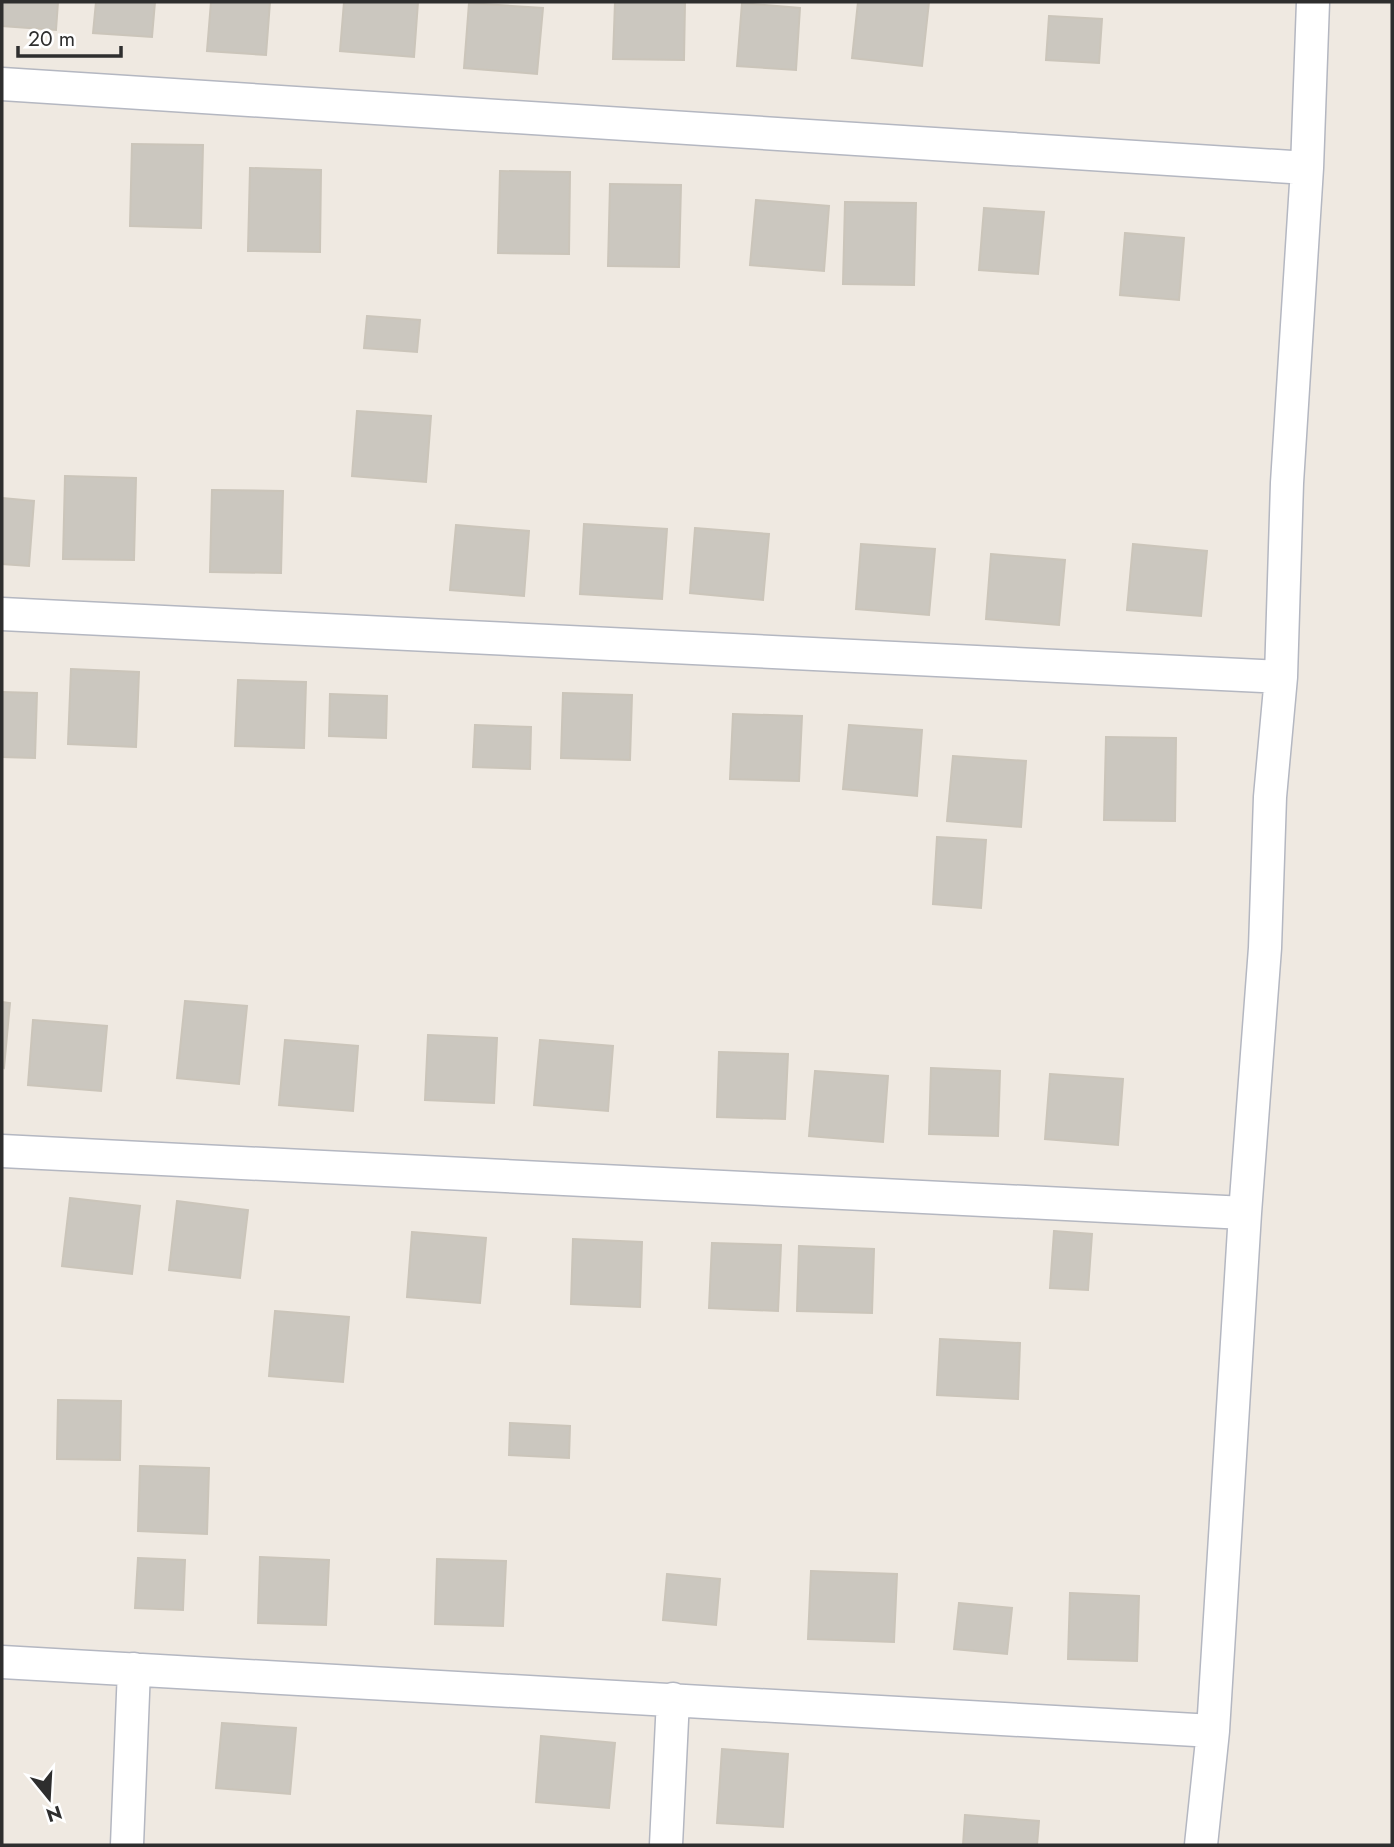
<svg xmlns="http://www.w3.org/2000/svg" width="1394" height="1847" viewBox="0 0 1394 1847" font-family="Jost,sans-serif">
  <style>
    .building { fill: #cbc7bf; stroke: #cbc5ba; stroke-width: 2 }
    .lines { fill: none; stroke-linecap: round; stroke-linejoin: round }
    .street-casing { stroke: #b4b7c1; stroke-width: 35 }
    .street { stroke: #fff; stroke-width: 32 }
  </style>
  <rect width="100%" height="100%" fill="#efe9e1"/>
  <path class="building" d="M 2,2 L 58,2 L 56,30 L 2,26 Z
    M 96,2 L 155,2 L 152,37 L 93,33 Z
    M 211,2 L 270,2 L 266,55 L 207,51 Z
    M 344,2 L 418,2 L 414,57 L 340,51 Z
    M 615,2 L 685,2 L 684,60 L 613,59 Z
    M 858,2 L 929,2 L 922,66 L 852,58 Z
    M 469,3 L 543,8 L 537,74 L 464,68 Z
    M 742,3 L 800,8 L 796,70 L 737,66 Z
    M 1049,16 L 1102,19 L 1099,63 L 1046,60 Z
    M 132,144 L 203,145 L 201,228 L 130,226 Z
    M 250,168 L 321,170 L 320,252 L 248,251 Z
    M 500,171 L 570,172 L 569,254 L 498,253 Z
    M 610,184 L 681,185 L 679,267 L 608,266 Z
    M 756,200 L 829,206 L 824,271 L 750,265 Z
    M 845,202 L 916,203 L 914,285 L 843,284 Z
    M 984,208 L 1044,212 L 1038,274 L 979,270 Z
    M 1125,233 L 1184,238 L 1179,300 L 1120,295 Z
    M 367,316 L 420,320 L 417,352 L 364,348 Z
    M 357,411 L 431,416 L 426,482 L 352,476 Z
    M 65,476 L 136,478 L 134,560 L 63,559 Z
    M 212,490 L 283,491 L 281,573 L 210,572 Z
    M 2,498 L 34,501 L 29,566 L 2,564 Z
    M 584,524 L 667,529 L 662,599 L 580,594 Z
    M 456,525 L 529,531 L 524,596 L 450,590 Z
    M 695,528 L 769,534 L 763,600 L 690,593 Z
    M 861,544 L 935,549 L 929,615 L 856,609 Z
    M 1133,544 L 1207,551 L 1201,616 L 1127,610 Z
    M 991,554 L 1065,560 L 1059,625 L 986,619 Z
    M 71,669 L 139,672 L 136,747 L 68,744 Z
    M 238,680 L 306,682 L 304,748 L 235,746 Z
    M 2,692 L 37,693 L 35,758 L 2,757 Z
    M 563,693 L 632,695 L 630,760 L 561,758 Z
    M 330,694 L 387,696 L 386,738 L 329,736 Z
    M 733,714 L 802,716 L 799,781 L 730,779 Z
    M 475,725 L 531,727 L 530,769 L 473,767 Z
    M 849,725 L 922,730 L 917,796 L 843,789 Z
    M 1106,737 L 1176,738 L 1175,821 L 1104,820 Z
    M 953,756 L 1026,761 L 1021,827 L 947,821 Z
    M 937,837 L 986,840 L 981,908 L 933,904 Z
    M 185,1001 L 247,1006 L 239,1084 L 177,1078 Z
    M 2,1002 L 10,1003 L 4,1068 L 2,1067 Z
    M 33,1020 L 107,1026 L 101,1091 L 28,1085 Z
    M 428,1035 L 497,1038 L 494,1103 L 425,1100 Z
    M 285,1040 L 358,1046 L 353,1111 L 279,1105 Z
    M 540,1040 L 613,1046 L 608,1111 L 534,1105 Z
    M 719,1052 L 788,1054 L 785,1119 L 717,1117 Z
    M 931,1068 L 1000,1071 L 998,1136 L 929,1134 Z
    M 815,1071 L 888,1076 L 883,1142 L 809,1136 Z
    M 1050,1074 L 1123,1079 L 1118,1145 L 1045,1139 Z
    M 70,1198 L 140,1206 L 132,1274 L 62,1266 Z
    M 177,1201 L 248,1210 L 240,1278 L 169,1270 Z
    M 1054,1231 L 1092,1234 L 1088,1290 L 1050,1288 Z
    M 412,1232 L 486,1238 L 480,1303 L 407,1297 Z
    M 573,1239 L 642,1242 L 640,1307 L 571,1304 Z
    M 712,1243 L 781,1245 L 778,1311 L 709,1308 Z
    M 799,1246 L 874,1249 L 872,1313 L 797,1311 Z
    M 275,1311 L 349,1317 L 343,1382 L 269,1376 Z
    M 940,1339 L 1020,1343 L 1018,1399 L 937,1395 Z
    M 58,1400 L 121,1401 L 120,1460 L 57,1459 Z
    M 510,1423 L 570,1426 L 569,1458 L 509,1455 Z
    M 140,1466 L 209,1468 L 207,1534 L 138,1531 Z
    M 260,1557 L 329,1560 L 326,1625 L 258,1623 Z
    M 138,1558 L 185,1560 L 183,1610 L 135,1608 Z
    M 437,1559 L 506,1561 L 503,1626 L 435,1624 Z
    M 811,1571 L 897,1574 L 894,1642 L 808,1639 Z
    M 667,1574 L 720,1579 L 716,1625 L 663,1620 Z
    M 1070,1593 L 1139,1596 L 1137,1661 L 1068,1659 Z
    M 959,1603 L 1012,1608 L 1007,1654 L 954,1649 Z
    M 222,1723 L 296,1728 L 290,1794 L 216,1788 Z
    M 541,1736 L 615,1743 L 609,1808 L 536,1802 Z
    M 722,1749 L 788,1754 L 783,1827 L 717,1823 Z
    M 965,1815 L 1039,1821 L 1037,1845 L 963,1845 Z"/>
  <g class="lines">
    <g class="street-casing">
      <path id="street" d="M 2,84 L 1307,168
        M 2,614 L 1281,677
        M 2,1151 L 1245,1213
        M 2,1662 L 1213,1731
        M 127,1845 L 134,1669
        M 666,1845 L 673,1699
        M 1201,1845 L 1213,1731 L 1245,1213 L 1265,948 L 1270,797 L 1281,677 L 1287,483 L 1307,168 L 1313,2"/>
    </g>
    <use href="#street" class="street"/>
  </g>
  <rect width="1394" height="1847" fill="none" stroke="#2e2e2e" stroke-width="7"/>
  <g transform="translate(49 1798) rotate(162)" stroke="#ffffff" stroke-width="5" paint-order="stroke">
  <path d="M0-5L12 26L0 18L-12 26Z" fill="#2e2e2e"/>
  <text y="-10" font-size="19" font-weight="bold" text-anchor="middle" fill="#2e2e2e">N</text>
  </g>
  <path d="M18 46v10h103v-10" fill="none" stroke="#2e2e2e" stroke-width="3.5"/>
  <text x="28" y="46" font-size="21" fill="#2e2e2e" stroke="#ffffff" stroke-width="5" paint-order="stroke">20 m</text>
</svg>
